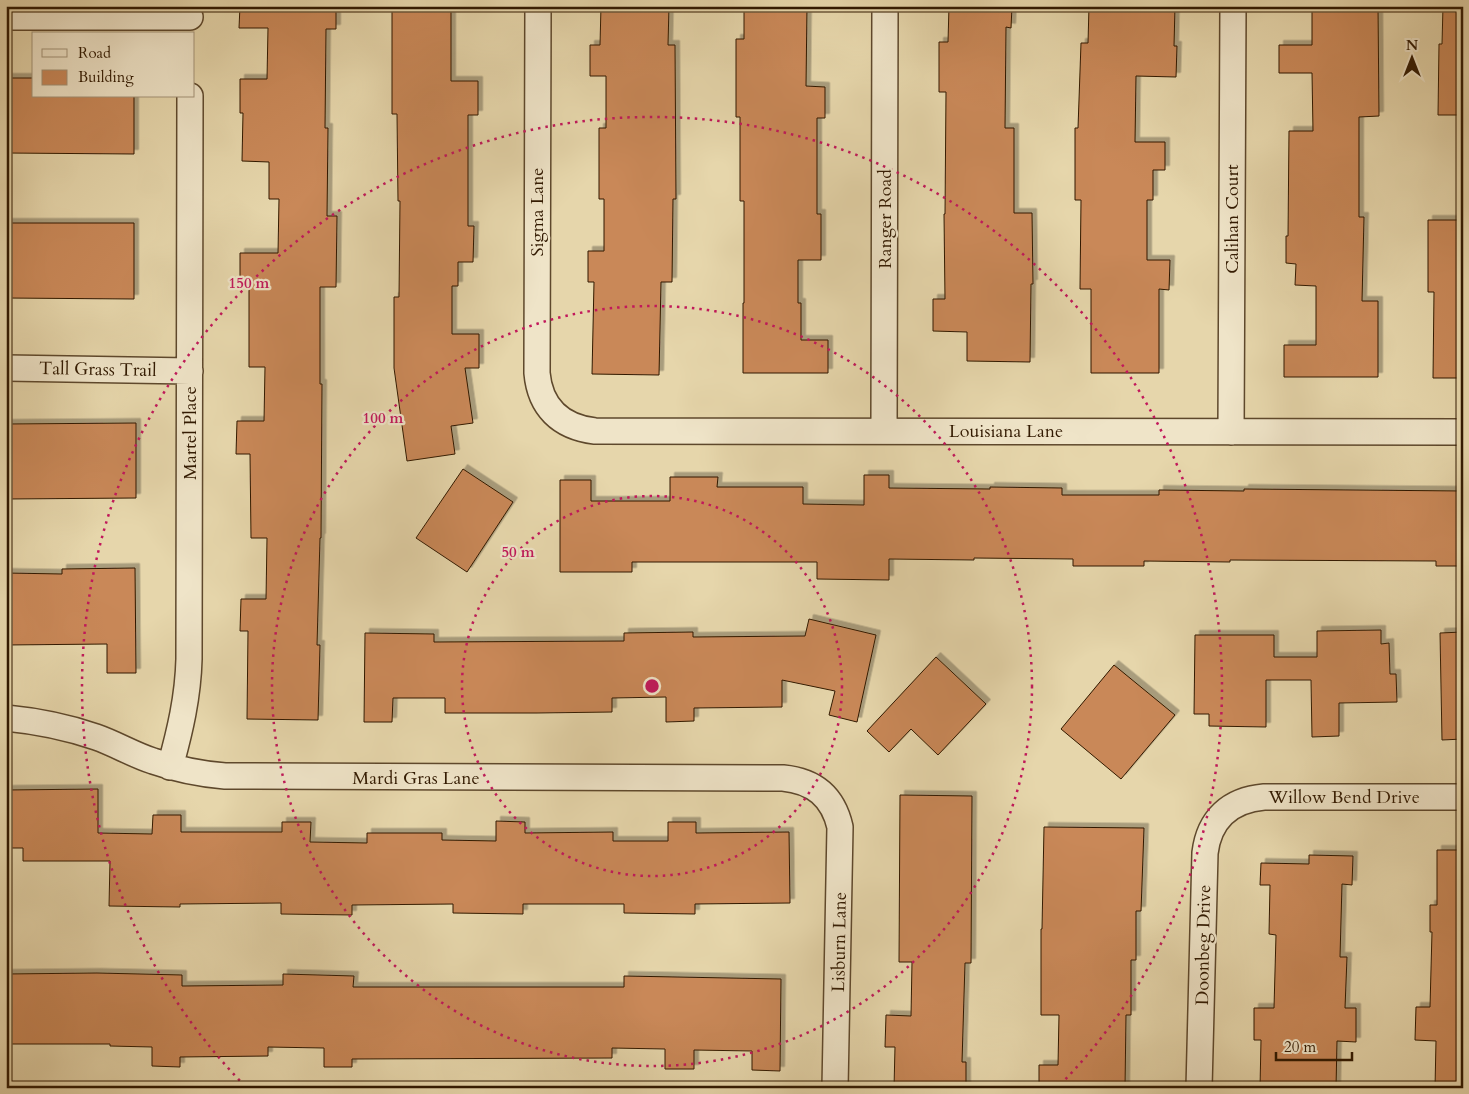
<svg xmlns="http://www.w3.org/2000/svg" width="1469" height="1094" viewBox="0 0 1469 1094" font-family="Cardo,serif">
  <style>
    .building { fill: #c98859; stroke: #311901; filter: url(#shadow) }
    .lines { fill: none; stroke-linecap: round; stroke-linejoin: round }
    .minor-casing { stroke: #5e482c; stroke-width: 28 }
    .minor { stroke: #efe4c8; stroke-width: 25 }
    .ring { fill: none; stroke: #c2185b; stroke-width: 2.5; stroke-dasharray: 2.5 5 }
    .labels { text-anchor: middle; stroke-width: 4.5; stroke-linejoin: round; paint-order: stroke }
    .street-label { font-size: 18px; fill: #311901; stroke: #efe4c8 }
    .centre { fill: #c2185b; stroke: #efe4c8; stroke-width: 2.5 }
    .ring-label { font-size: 15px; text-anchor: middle; font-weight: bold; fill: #c2185b; stroke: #efe4c8; stroke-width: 4.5; stroke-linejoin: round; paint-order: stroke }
  </style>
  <defs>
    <filter id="shadow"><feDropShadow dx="4.5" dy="-4.5" stdDeviation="0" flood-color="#0004"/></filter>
  </defs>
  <rect width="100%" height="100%" fill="#e6d6ab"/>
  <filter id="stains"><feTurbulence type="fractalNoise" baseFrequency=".004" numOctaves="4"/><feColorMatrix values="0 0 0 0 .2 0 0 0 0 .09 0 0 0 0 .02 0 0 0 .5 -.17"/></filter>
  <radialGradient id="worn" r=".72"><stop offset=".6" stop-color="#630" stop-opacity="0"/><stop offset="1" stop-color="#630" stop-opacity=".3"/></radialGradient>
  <path class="building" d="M 240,6 L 336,6 L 336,29 L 326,29 L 325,128 L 328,128 L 327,216 L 337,216 L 336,287 L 320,287 L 320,384 L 322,384 L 321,538 L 320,538 L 317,645 L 320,645 L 318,720 L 247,719 L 248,631 L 240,631 L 241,599 L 266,599 L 267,538 L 251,538 L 250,454 L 236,454 L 237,421 L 264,421 L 265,367 L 249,367 L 249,287 L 240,287 L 240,253 L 278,253 L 279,199 L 269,199 L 269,162 L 242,161 L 243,113 L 240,113 L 240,79 L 267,79 L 268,28 L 239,28 Z
    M 392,6 L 451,6 L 451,81 L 478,81 L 478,115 L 468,115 L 468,226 L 474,226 L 473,262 L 458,262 L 458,286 L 452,286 L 452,334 L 479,334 L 479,368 L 465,368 L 473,423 L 451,426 L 455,454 L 407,461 L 394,368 L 394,297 L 399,297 L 400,201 L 398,201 L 397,114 L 392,114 Z
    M 601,6 L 669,6 L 668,45 L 675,45 L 676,199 L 673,199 L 672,282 L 661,282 L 659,375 L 592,374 L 594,282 L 588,282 L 588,251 L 604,251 L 604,199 L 599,199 L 599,128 L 606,128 L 606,76 L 590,76 L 590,45 L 600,45 Z
    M 744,6 L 807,6 L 806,86 L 825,87 L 825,118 L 817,118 L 817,214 L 821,214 L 821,260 L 798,260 L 798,303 L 801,303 L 801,340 L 828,340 L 828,373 L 743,373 L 743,303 L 744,303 L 744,201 L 740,201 L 740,117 L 736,117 L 736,39 L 744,39 Z
    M 949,6 L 1012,6 L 1011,28 L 1006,27 L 1005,128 L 1014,128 L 1014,213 L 1032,213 L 1033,284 L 1031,284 L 1030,362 L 967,361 L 967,332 L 933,331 L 933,299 L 945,299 L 944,214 L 945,214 L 946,92 L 939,92 L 939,42 L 948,42 Z
    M 1089,6 L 1175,6 L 1174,46 L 1177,46 L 1176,77 L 1136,76 L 1135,142 L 1165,142 L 1165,170 L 1153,170 L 1153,200 L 1147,200 L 1147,260 L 1170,260 L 1169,290 L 1159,289 L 1159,373 L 1091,373 L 1091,289 L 1080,289 L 1081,200 L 1075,200 L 1075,128 L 1078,128 L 1081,43 L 1088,43 Z
    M 1312,6 L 1378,6 L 1379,116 L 1359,117 L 1359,217 L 1364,217 L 1362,301 L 1378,301 L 1378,377 L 1284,377 L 1284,345 L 1316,345 L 1316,286 L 1295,285 L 1296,264 L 1286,263 L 1286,236 L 1288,236 L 1289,131 L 1313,131 L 1312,73 L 1279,73 L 1279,45 L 1312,45 Z
    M 1443,6 L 1463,6 L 1463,115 L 1438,115 L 1439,44 L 1442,44 Z
    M 6,78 L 34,78 L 34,96 L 134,96 L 134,154 L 6,153 Z
    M 1428,220 L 1463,220 L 1463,378 L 1433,378 L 1434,292 L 1428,292 Z
    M 6,223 L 134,223 L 134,299 L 6,298 Z
    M 136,423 L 136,498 L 6,499 L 6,424 Z
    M 463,469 L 513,502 L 467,572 L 416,538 Z
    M 864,475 L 889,475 L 889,488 L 990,489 L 990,487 L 1062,488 L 1062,495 L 1159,495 L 1159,490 L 1244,491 L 1244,489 L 1463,491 L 1463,566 L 1436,566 L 1436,561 L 1230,560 L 1230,562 L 1144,561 L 1144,566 L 1073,566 L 1073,559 L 974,558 L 974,560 L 889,559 L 889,580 L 817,579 L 817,562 L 632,562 L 632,572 L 560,572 L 560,480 L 591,480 L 591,501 L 670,501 L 670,477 L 718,477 L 717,487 L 803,487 L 803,504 L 864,505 Z
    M 135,568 L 136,673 L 107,673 L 107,644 L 6,645 L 6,573 L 62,574 L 62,569 Z
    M 809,619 L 876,635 L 857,722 L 829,715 L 835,691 L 782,680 L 782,707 L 694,708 L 694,721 L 666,722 L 666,697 L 612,698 L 612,712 L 537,713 L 445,713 L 445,698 L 393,698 L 392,722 L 364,722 L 365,633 L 434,634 L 434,642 L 624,641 L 624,633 L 693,632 L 693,637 L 805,636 Z
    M 1381,630 L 1381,644 L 1389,643 L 1390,674 L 1396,674 L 1397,702 L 1339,703 L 1339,736 L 1312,737 L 1311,680 L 1266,680 L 1266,727 L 1209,726 L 1209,714 L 1194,714 L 1195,635 L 1274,635 L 1274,657 L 1317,657 L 1317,631 Z
    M 1463,632 L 1463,739 L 1442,740 L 1440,633 Z
    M 936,657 L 986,704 L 938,755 L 911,729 L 889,752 L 867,731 Z
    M 1114,665 L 1175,715 L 1121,779 L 1061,729 Z
    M 98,789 L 98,833 L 152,834 L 153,815 L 181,815 L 181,832 L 282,832 L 282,822 L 311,822 L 310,842 L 367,843 L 367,833 L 442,833 L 442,840 L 496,841 L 496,821 L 525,822 L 525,833 L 613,832 L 613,841 L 668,841 L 668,822 L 696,822 L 696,833 L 789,832 L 790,903 L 695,904 L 695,914 L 624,913 L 624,904 L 523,904 L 523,914 L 453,913 L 453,904 L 352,905 L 352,915 L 281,914 L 281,903 L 180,904 L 180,907 L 109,906 L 110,861 L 23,861 L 23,848 L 6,848 L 6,790 Z
    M 900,795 L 972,796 L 971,963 L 965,963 L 962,1062 L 966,1062 L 966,1088 L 894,1088 L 895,1047 L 885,1047 L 886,1015 L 911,1016 L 912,962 L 899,962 Z
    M 1044,827 L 1144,828 L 1141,911 L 1136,911 L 1136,960 L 1131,960 L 1131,1015 L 1126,1015 L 1125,1088 L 1039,1088 L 1039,1065 L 1058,1065 L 1059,1015 L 1041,1015 L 1041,929 L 1042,929 Z
    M 1437,850 L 1463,850 L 1463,1088 L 1435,1088 L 1436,1041 L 1415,1040 L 1416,1007 L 1430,1007 L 1432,932 L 1430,932 L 1430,905 L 1437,905 Z
    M 1309,855 L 1353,856 L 1352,885 L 1342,884 L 1340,957 L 1347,957 L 1345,1008 L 1356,1008 L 1356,1042 L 1337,1041 L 1336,1088 L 1260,1088 L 1261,1040 L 1254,1040 L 1254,1008 L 1274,1008 L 1276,935 L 1269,934 L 1270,885 L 1260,885 L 1261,863 L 1309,864 Z
    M 97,973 L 182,975 L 182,986 L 283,985 L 283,974 L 354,976 L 353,987 L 624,987 L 624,976 L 781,979 L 780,1071 L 752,1070 L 752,1051 L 694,1050 L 694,1069 L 665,1069 L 665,1049 L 612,1048 L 612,1058 L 352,1059 L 352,1067 L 324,1067 L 324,1048 L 268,1047 L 268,1056 L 180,1057 L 180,1067 L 152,1066 L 152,1047 L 110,1046 L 110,1044 L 6,1044 L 6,974 Z"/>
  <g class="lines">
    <g class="minor-casing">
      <path id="minor" d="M 538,6 L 537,373 C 540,407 560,427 595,431 L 1463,432
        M 6,17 L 190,17
        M 6,368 L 190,371
        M 884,431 L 885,6
        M 1231,432 L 1233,6
        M 6,718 C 37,721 67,727 96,737 C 116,744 134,755 153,761 C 176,769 200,774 225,776 L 783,778 C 814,781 833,797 840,827 L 835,1088
        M 170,767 C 180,731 188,697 189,659 L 190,96
        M 1199,1088 L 1205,853 C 1209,819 1230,800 1264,797 L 1463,797"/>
    </g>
    <use href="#minor" class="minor"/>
  </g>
  <g class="ring">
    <circle cx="652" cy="686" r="190"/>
    <circle cx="652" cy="686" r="380"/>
    <path d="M245 1086A570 570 0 1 1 1059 1086"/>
  </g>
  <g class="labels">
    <g class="street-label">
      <text transform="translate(537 212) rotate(-90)" y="6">Sigma Lane</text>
      <text transform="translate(885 219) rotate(-90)" y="6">Ranger Road</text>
      <text transform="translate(1232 219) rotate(-90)" y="6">Calihan Court</text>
      <text transform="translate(98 369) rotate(1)" y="6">Tall Grass Trail</text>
      <text x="1006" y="437">Louisiana Lane</text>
      <text transform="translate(190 433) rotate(-90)" y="6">Martel Place</text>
      <text x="416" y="784">Mardi Gras Lane</text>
      <text x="1344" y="803">Willow Bend Drive</text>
      <text transform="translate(839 942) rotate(-89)" y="6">Lisburn Lane</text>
      <text transform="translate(1203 945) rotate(-89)" y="6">Doonbeg Drive</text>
    </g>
  </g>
  <circle cx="652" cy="686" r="8" class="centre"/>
  <g class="ring-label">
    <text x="249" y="288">150 m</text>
    <text x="383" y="423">100 m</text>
    <text x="518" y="557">50 m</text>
  </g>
  <rect width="1469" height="1094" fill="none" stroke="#e6d6ab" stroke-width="25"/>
  <rect x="8" y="8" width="1454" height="1079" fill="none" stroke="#311901" stroke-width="2.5"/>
  <rect x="12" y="12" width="1444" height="1069" fill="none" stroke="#311901"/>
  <rect x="32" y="32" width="162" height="65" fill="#efe4c8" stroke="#a39378"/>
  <rect x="42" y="49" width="25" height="8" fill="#efe4c8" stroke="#a39378"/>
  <text x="78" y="58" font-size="15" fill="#311901">Road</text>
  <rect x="42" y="70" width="25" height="15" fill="#c98859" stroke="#a39378"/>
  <text x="78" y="82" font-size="15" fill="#311901">Building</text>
  <g transform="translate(1412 58)" stroke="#efe4c8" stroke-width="4" paint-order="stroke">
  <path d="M0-4L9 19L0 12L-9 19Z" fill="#311901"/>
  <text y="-8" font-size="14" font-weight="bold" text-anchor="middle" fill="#311901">N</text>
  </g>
  <path d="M1276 1052v8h76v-8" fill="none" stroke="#311901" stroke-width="2.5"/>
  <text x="1284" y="1052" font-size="15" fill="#311901" stroke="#efe4c8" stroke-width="4" paint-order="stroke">20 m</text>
  <rect width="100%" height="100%" filter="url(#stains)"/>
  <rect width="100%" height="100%" fill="url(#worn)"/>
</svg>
